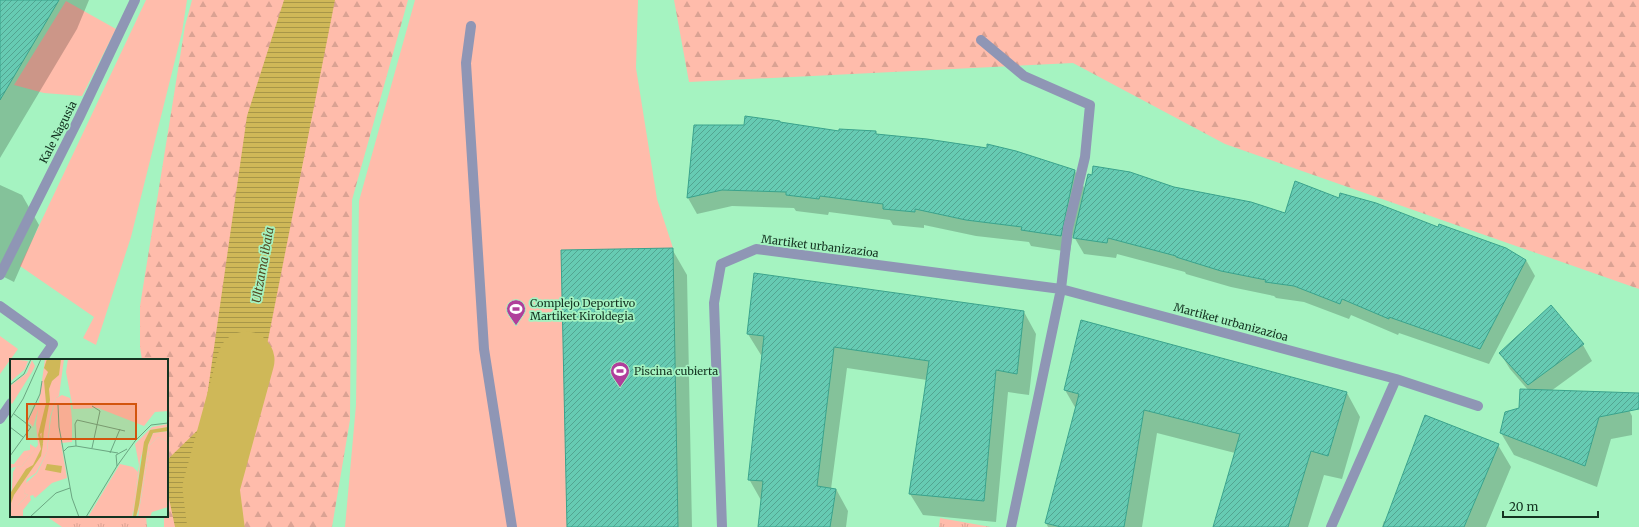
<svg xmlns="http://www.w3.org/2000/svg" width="1639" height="527" viewBox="0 0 1639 527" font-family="Merriweather,serif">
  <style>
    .green { fill: #ffbcab }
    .forest { fill: url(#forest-firs) }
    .park { fill: url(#park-tufts) }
    .water { fill: url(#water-rules) }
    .shadow { fill: #0003 }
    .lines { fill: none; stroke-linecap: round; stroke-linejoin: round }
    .river { stroke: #cfb858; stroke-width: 57 }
    .building { fill: url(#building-hatch); stroke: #3aa38c }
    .minor { stroke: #8f96b5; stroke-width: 10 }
    .labels { text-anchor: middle; stroke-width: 3.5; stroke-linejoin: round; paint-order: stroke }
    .street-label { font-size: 11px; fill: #143321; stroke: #a5f3c1 }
    .poi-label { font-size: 11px; fill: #143321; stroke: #a5f3c1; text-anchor: start }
    .water-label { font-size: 12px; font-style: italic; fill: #544a22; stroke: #a5f3c1 }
    .inset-river { fill: none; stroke: #cfb858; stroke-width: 2 }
    .inset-road { fill: none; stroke: #6ba681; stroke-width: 1 }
    .view { fill: #d3550e; fill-opacity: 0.15; stroke: #d3550e; stroke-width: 2 }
    .inset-edge { fill: none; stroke: #143321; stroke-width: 2 }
  </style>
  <defs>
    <pattern id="forest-firs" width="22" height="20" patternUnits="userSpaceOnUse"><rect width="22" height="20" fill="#ffbcab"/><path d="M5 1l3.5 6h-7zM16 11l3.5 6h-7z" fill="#daa293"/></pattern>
    <pattern id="park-tufts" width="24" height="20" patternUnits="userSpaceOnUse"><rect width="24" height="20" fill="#ffbcab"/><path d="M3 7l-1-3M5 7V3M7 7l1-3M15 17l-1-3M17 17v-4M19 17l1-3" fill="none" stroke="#daa293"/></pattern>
    <pattern id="water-rules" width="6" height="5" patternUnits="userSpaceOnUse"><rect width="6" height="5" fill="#cfb858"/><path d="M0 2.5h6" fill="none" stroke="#a79648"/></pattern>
    <pattern id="building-hatch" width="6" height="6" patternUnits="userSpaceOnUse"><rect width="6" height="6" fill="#66cbb3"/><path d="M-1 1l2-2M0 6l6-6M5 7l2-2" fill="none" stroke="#53a591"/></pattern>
  </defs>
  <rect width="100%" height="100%" fill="#a5f3c1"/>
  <path class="green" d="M 146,0 L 187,0 L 182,32 L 131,237 L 96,345 L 83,338 L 94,317 L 20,266 Z
    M 415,0 L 638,0 L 636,68 L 657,199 L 673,248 L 678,527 L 345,527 L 356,405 L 359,201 Z
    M 66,1 L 116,29 L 82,96 L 44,93 L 14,85 Z
    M 0,336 L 18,349 L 0,374 Z"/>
  <path class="forest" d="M 192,0 L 408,0 L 352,200 L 350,420 L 332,527 L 164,527 L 164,516 L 167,516 L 167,360 L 142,360 L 140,347 L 140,306 L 185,26 Z
    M 674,0 L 1639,0 L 1639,289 L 1225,144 L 1073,63 L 689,82 Z"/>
  <path class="park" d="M 46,516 L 146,516 L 147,527 L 62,527 Z
    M 940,518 L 991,527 L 939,527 Z"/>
  <path class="water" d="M 284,0 L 335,0 L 253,416 L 194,456 L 219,527 L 175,527 L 167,489 L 167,460 L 203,425 L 247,116 Z"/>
  <path class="shadow" d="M 0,0 L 89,0 L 77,29 L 0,158 Z
    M 780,123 L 839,132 L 875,132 L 877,136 L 1075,171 L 1085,189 L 1174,188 L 1286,215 L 1339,199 L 1526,260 L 1535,276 L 1489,364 L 1399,333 L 1398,335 L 1351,315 L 1349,319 L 1304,302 L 1276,298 L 1274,296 L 1231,287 L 1186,274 L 1185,272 L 1117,254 L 1116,258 L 1084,254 L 1073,235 L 1070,252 L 1031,246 L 1029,242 L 976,236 L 924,225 L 924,228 L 893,225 L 890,220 L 829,212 L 828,215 L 796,211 L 794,208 L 732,206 L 697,214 L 688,198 L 745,126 Z
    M 0,185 L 22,195 L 39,225 L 14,282 L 0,275 Z
    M 672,249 L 687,275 L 692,527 L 568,527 Z
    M 1024,312 L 1036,334 L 1029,395 L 1008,392 L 996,522 L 923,515 L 910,494 L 927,380 L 847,368 L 831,489 L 836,489 L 848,511 L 846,527 L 759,527 L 762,502 L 749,479 L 762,356 L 761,355 L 748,334 Z
    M 1583,345 L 1592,361 L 1551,391 L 1620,393 L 1632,416 L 1632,435 L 1611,439 L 1597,487 L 1514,455 L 1501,433 L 1520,409 L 1529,391 L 1510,369 L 1500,353 Z
    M 1065,390 L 1347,393 L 1360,417 L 1342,479 L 1324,475 L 1308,527 L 1214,527 L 1235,453 L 1157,433 L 1142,527 L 1048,527 L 1046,523 L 1076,409 Z
    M 1498,445 L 1511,467 L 1486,527 L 1382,527 L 1384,521 L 1386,522 Z"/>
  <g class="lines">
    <path class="river" d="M 216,527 L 211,488 L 246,360"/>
  </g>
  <path class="building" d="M 0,0 L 59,0 L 0,100 Z
    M 745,116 L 780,121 L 780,122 L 839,131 L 839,129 L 876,131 L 876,134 L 927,139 L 987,148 L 987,144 L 1016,151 L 1075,170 L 1061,236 L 1021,230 L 1022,227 L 966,220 L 915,209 L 915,212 L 883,209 L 883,204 L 820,196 L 819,199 L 786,195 L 786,192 L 722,190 L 687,198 L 694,125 L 744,125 Z
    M 1093,166 L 1130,172 L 1174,187 L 1251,202 L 1285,213 L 1295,181 L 1339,198 L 1340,193 L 1376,203 L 1438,227 L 1439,224 L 1506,248 L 1526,260 L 1480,349 L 1389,317 L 1389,319 L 1342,299 L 1340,304 L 1294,286 L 1265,282 L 1266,280 L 1221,271 L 1176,257 L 1176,256 L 1108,238 L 1107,243 L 1073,238 L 1088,174 L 1092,175 Z
    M 673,248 L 678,527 L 567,527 L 561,250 Z
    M 754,273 L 1024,311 L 1017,374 L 996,370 L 984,501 L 909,494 L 929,361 L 834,347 L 817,486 L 836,489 L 830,527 L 758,527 L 763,481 L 748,480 L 764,336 L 747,334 Z
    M 1551,305 L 1584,344 L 1528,385 L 1499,353 Z
    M 1081,320 L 1347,392 L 1328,456 L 1311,451 L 1288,527 L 1213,527 L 1240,434 L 1144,410 L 1124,527 L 1061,527 L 1045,523 L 1079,394 L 1064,390 Z
    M 1520,389 L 1639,393 L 1639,409 L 1599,417 L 1585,466 L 1500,433 L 1505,412 L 1519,408 Z
    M 1425,415 L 1499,444 L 1464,527 L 1383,527 Z"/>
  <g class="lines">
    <path class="minor" d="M 471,26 L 466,63 L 484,349 L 512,527
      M 981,40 L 1024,76 L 1090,105 L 1085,157 L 1068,228 L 1061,289 L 1011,527
      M 0,275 L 79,118 L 135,0
      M 0,306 L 53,344 L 42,360
      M 0,419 L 11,403
      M 722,527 L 714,303 L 721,264 L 756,249 L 1061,289 L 1396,379 L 1478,406
      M 1331,527 L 1396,379"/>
  </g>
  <defs>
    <g id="stadium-pin" transform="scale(1)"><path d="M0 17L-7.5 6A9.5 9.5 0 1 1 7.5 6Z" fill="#b03f9b" stroke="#a5f3c1"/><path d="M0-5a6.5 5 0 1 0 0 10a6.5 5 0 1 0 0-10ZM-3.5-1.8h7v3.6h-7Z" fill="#fff"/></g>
  </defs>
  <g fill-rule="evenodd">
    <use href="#stadium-pin" x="516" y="309"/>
    <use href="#stadium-pin" x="620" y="371"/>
  </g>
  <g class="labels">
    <g class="street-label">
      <text transform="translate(58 132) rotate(-63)" y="4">Kale Nagusia</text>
      <text transform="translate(820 246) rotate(7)" y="4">Martiket urbanizazioa</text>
      <text transform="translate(1231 322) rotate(15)" y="4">Martiket urbanizazioa</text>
    </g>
    <g class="poi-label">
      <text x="530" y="307">Complejo Deportivo<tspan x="530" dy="13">Martiket Kiroldegia</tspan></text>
      <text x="634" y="375">Piscina cubierta</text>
    </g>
    <g class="water-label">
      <text transform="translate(263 265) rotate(-80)" y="4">Ultzama ibaia</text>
    </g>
  </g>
  <g transform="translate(10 359)">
    <rect width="158" height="158" fill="#a5f3c1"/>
    <path d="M 0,0 L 18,2 L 15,10 L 0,23 ZM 22,1 L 25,7 L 22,13 L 2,45 L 0,43 L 0,27 L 17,14 ZM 52,36 L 60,39 L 62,61 L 62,83 L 51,84 L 57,119 L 42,124 L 25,139 L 23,136 L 20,137 L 21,141 L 13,151 L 13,158 L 8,158 L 8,146 L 18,136 L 14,134 L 15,125 L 27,114 L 37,93 L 41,58 L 46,39 ZM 27,44 L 30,44 L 23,68 L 18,62 ZM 148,78 L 158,83 L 158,148 L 142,153 L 140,158 L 128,158 L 140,86 ZM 20,85 L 26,89 L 12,107 L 0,109 L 0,105 L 4,105 L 14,92 L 20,91 ZM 110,105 L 123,108 L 128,113 L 122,158 L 78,158 Z" fill="#ffbcab"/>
    <path d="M 35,0 L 54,0 L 49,37 L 46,39 L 40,58 L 37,93 L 26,114 L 17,120 L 14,134 L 18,136 L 8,146 L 8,158 L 0,158 L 3,113 L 6,108 L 12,107 L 28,86 L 26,65 ZM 58,0 L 158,0 L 158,52 L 145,53 L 134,67 L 88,49 L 63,50 L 56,13 ZM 158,65 L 158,68 L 140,71 L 130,101 L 126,145 L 122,158 L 129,106 L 125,85 L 142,68 ZM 158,72 L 158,83 L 148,78 L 140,86 L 129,150 L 126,158 L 138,86 L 143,74 Z" fill="#ffbcab"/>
    <path d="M 37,0 L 51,0 L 49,16 L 42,22 L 39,30 L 40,41 L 34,72 L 30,75 L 33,85 L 31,97 L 4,136 L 0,147 L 1,133 L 16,110 L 23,106 L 31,90 L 28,76 L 36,44 L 34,22 L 38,13 L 34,9 ZM 158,68 L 158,72 L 143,74 L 138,86 L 129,146 L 126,158 L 123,158 L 134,83 L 140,71 ZM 37,105 L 52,107 L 51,114 L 35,111 Z" fill="#cfb858"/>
    <path class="inset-river" d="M 32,84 L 33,70"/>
    <path class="inset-road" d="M 0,26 L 14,15 L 21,0M 48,46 L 49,68 L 62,139 L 69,158M 82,47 L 90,52 L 82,89M 0,60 L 13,40 L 31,0M 16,65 L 30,35 L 32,22M 0,68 L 13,78M 124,83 L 141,66 L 158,64M 66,87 L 65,65 L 67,61 L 115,72M 54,92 L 58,88 L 66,87 L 108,94M 100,94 L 110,70M 0,97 L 21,68 L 4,55M 107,107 L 106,96 L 117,90M 20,158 L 46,134 L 60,129M 76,158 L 107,107 L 125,82"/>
    <path class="view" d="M 17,45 L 126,45 L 126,80 L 17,80 Z"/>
    <rect width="158" height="158" class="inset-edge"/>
  </g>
  <path d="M1503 511v6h95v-6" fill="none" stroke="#143321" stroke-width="2"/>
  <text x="1509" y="511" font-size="12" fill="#143321" stroke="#a5f3c1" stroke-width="3" paint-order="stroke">20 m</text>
</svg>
